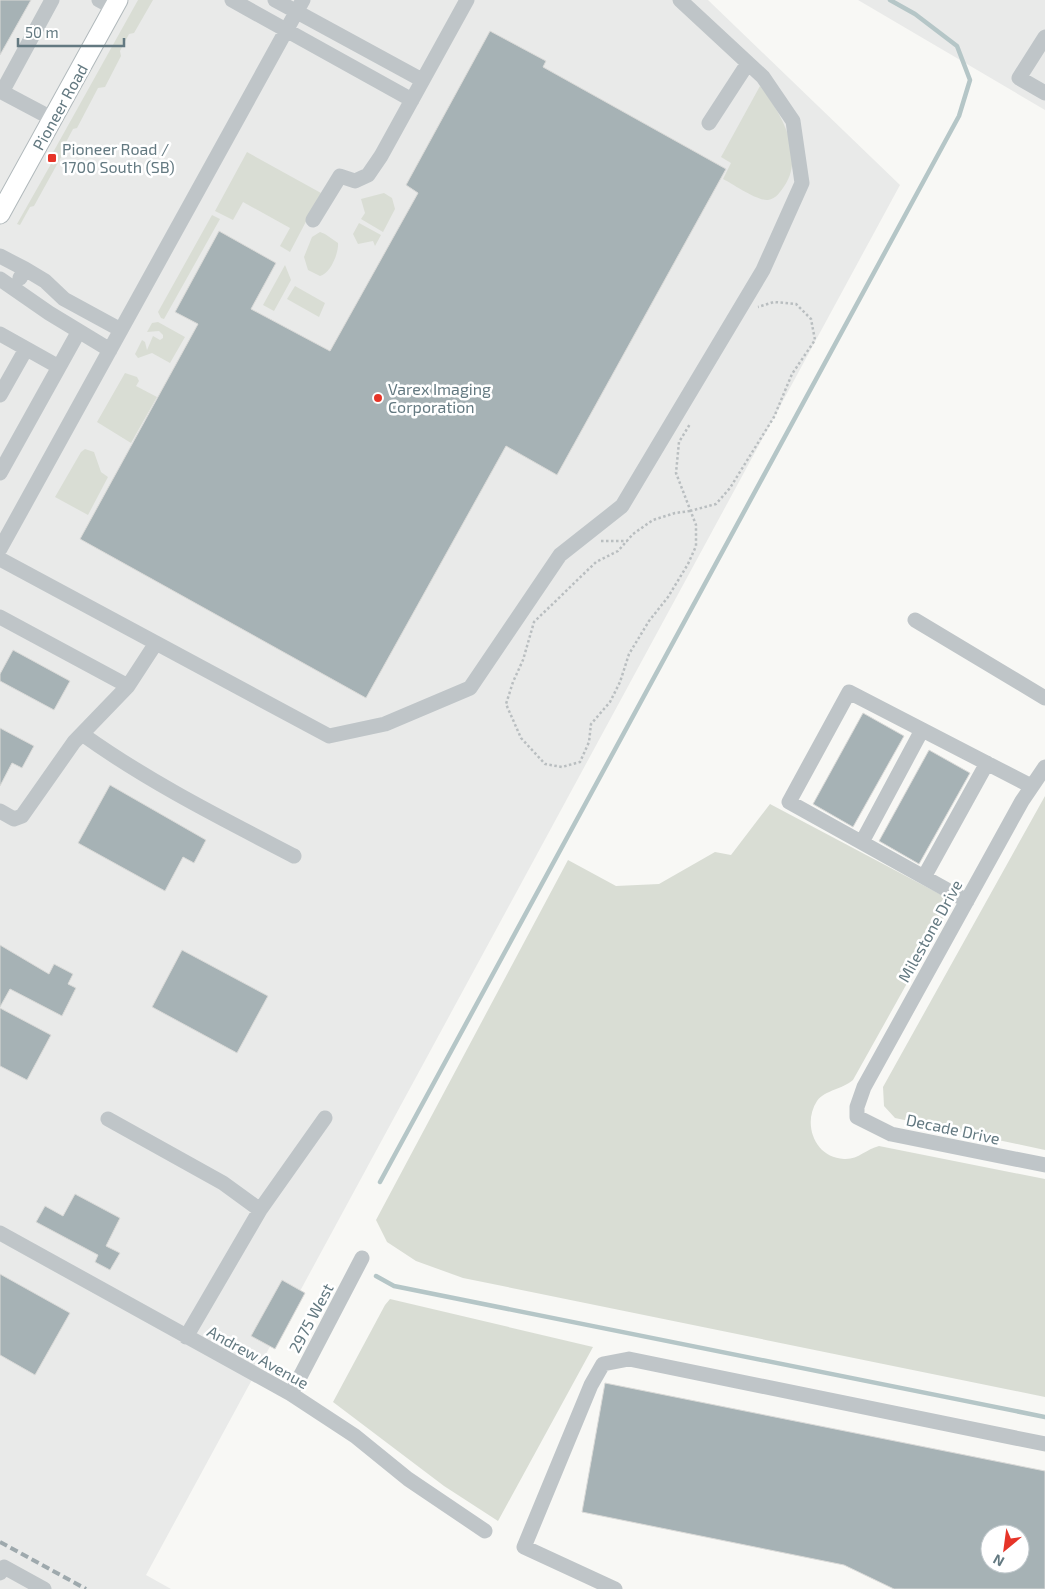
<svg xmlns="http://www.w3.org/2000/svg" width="1045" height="1589" viewBox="0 0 1045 1589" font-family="'Exo 2',sans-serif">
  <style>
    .built { fill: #e9eae9 }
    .green { fill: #d9ddd4 }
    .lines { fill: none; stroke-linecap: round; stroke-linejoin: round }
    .stream { stroke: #b5c6c7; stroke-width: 4.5 }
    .building { fill: #a6b2b5; stroke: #dadad8; fill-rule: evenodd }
    .major-casing { stroke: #b0b8bb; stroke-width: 21 }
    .path { stroke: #b9bec0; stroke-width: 2.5; stroke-dasharray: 2.5 2.5; stroke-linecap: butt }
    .minor { stroke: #bfc5c8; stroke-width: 15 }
    .major { stroke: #fff; stroke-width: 19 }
    .rail { stroke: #9ea9ad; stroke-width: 4; stroke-dasharray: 8 4; stroke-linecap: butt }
    .poi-dot { fill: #e63428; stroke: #fff; stroke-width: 2 }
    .labels { text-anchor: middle; stroke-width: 5; stroke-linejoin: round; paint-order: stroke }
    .street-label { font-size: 16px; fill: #637981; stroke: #fff }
    .poi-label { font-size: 16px; fill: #637981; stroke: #fff; text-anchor: start }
  </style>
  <rect width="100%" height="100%" fill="#f8f8f5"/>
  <path class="built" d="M 0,0 L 708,0 L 900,185 L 146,1575 L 171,1589 L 0,1589 Z
    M 858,0 L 1045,0 L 1045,110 Z"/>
  <path class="green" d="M 138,0 L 153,0 L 134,33 L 129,34 L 120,51 L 121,56 L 105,87 L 98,88 L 77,128 L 73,129 L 64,146 L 65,150 L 34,206 L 30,207 L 20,225 L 17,224 L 51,164 L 54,165 L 57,160 L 51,156 Z
    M 760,86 C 780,111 805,154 785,185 C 781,191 776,199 768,200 C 757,201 733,184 723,179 L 731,163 L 721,157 Z
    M 247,152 L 321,193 L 290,252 L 280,246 L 290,228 L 243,202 L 233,220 L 215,211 Z
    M 384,193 L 392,198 L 395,209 L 383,232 L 361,219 L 365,213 L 361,199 Z
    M 212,215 L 220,219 L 164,319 L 161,318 L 158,312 Z
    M 359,223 L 381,235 L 375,246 L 373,241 L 358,244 L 353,234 Z
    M 320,232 L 325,234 L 338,243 C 339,253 330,274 320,276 L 308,270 L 304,257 L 312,237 Z
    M 285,265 L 291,280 L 274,311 L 263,305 Z
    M 295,286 L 325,303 L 319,317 L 287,299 Z
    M 158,322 L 185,337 L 170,363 L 152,353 L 138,358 L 135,354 L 142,340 L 145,342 L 147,350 L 153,336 L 160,340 L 163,338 L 163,335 L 159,331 L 147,332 L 152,323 Z
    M 125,373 L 137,377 L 139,381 L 136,386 L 157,397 L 131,443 L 97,422 Z
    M 85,449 L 94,452 L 101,472 L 108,477 L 88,515 L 55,497 L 81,452 Z
    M 1045,796 L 1045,1150 L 895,1118 L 884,1106 L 883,1087 Z
    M 770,804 L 953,901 L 853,1080 C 843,1089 825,1090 817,1101 C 802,1124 815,1158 844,1159 C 858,1160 866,1149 879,1146 L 1045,1179 L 1045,1397 L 463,1278 L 416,1261 L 387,1242 L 376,1220 L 568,860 L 616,886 L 659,884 L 715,852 L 731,855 Z
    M 390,1299 L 593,1347 L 498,1521 L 444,1486 L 333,1402 L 385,1305 Z"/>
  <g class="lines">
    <path class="stream" d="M 380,1182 L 959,116 L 970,80 L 957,46 L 915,14 L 890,0
      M 376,1276 L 394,1286 L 1045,1417"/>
  </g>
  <path class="building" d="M 0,0 L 31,0 L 0,55 Z
    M 490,31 L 546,61 L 543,67 L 726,169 L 557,475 L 506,446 L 366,698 L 80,539 L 198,324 L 175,312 L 219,231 L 276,263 L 251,309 L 330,351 L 418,193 L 406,185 Z
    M 13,650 L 70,681 L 54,710 L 0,681 L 0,674 Z
    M 863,713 L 904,736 L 853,827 L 813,804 Z
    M 0,728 L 34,746 L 22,768 L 12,763 L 0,786 Z
    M 929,750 L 970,773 L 919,864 L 879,841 Z
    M 110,785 L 206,840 L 194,863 L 183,857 L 165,891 L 78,843 Z
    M 0,945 L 49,974 L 54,964 L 73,974 L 68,984 L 76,988 L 62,1016 L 10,989 L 0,1007 Z
    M 182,950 L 268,996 L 237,1053 L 152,1007 Z
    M 0,1008 L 51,1035 L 27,1080 L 0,1066 Z
    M 75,1194 L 120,1218 L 106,1246 L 120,1253 L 110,1270 L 95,1262 L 98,1255 L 36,1222 L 45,1206 L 63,1216 Z
    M 0,1274 L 70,1313 L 35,1375 L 0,1355 Z
    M 282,1280 L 305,1293 L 275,1349 L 251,1336 Z
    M 605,1383 L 1045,1471 L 1045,1589 L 894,1589 L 844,1565 L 582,1512 ZM 990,1534 L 1020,1534 L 1020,1564 L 990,1564 Z"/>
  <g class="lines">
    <g class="major-casing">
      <path id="major" d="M 0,214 L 118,0"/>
    </g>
    <path class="path" d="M 690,511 L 675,513 L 653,520 L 633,534 L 618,551 L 596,562 L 534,622 L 523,660 L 513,682 L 506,704 L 521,738 L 545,764 L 562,767 L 580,762 L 589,742 L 591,724 L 610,702 L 620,682 L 629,654 L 649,621 L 668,597 L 688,564 L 696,546 L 696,525 L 676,473 L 679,442 L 690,424
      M 690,511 L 716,504 L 730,488 L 774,417 L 792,374 L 815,340 L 811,319 L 796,304 L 774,302 L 758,307
      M 601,541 L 627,541"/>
    <path class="minor" d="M 52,0 L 2,92 L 53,119
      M 99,0 L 114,8
      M 232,0 L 412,100
      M 275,0 L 422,80
      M 1045,37 L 1019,78 L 1045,93
      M 709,123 L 748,63
      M 313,220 L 340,176 L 355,181 L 368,175 L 381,156 L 467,0
      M 0,256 L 25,269 L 20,278
      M 25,269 L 45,281 L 64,299 L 121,330
      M 0,279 L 49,313 L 110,350
      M 0,334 L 59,367 L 79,331
      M 0,395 L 26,349
      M 0,473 L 59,367
      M 0,549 L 303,0
      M 0,559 L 329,736 L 385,724 L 470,688 L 560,555 L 622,506 L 763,270 L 802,183 L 793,121 L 763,77 L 680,0
      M 0,617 L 128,686 L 156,643
      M 915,620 L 1045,698
      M 82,734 C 149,782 221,818 294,856
      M 1045,767 L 1022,801 L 864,1087 L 857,1107 L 857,1117 L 891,1134 L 1045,1165
      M 0,811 L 14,819 L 22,816 L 74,742 L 128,686
      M 862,842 L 922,730
      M 924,877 L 987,763
      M 967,901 L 789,802 L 849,692 L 1031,786
      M 108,1119 L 223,1183 L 260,1210 L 186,1337
      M 260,1210 L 325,1118
      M 0,1233 L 291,1394 L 355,1436 L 408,1479 L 485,1531
      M 291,1394 L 362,1258
      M 0,1573 L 4,1567 L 44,1589
      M 615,1589 L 524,1547 L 591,1385 L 603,1364 L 629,1359 L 1045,1444"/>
    <use href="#major" class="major"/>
    <path class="rail" d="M 0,1542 L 86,1589"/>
  </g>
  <g class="poi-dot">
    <rect x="47" y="153" width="10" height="10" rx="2.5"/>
    <circle cx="378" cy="398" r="5"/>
  </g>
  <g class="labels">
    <g class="street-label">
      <text transform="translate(60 107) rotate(-61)" y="6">Pioneer Road</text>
      <text transform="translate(930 931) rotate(-61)" y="6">Milestone Drive</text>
      <text transform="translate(953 1129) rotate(12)" y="6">Decade Drive</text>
      <text transform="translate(311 1318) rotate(-62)" y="6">2975 West</text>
      <text transform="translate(258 1357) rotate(29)" y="6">Andrew Avenue</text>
    </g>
    <g class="poi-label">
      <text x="62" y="155">Pioneer Road /<tspan x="62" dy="18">1700 South (SB)</tspan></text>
      <text x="388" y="395">Varex Imaging<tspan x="388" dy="18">Corporation</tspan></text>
    </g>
  </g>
  <g transform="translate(1005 1549) rotate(209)"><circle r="24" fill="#ffffff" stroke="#c1c9cd"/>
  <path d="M0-4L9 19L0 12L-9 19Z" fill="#e63428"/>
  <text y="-8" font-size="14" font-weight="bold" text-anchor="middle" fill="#637981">N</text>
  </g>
  <path d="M18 38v8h106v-8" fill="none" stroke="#637981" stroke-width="2.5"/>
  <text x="25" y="38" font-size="15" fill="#637981" stroke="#ffffff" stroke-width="4" paint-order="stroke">50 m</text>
</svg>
